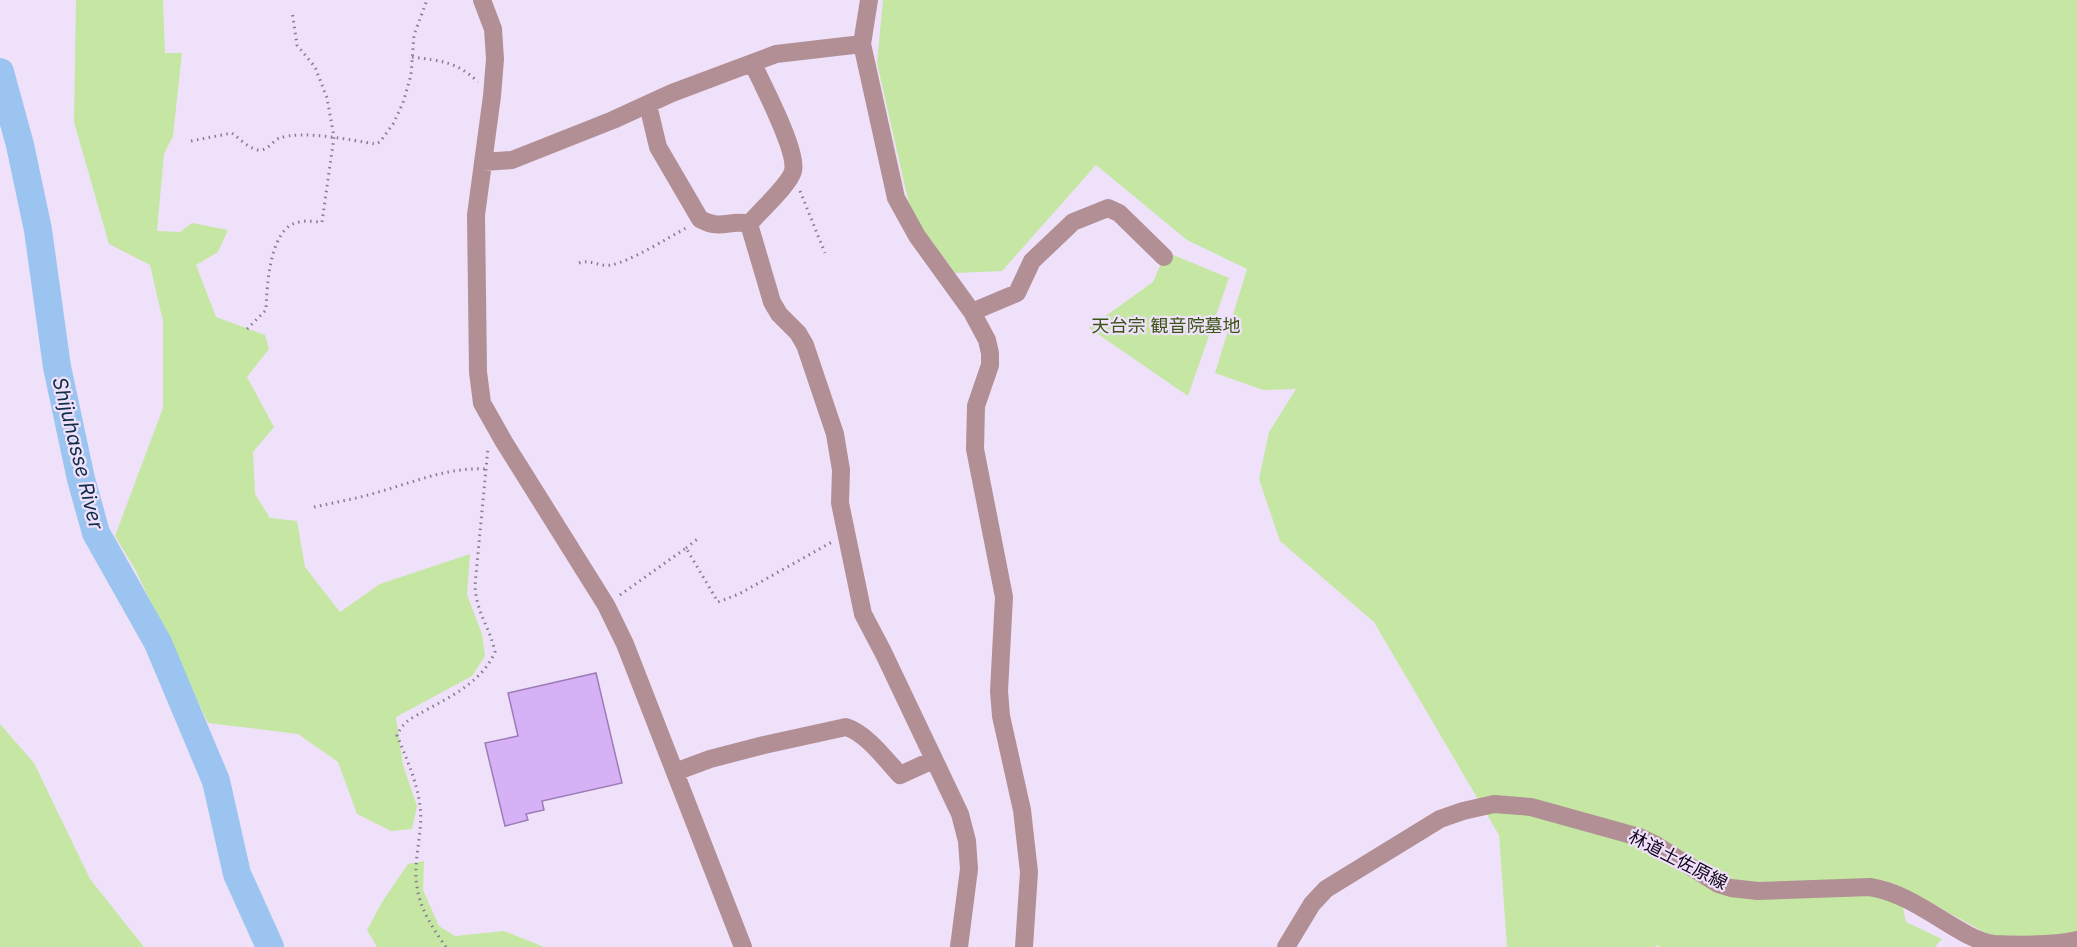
<svg xmlns="http://www.w3.org/2000/svg" width="2077" height="947" viewBox="0 0 2077 947" font-family="Inter,'Noto Sans JP',sans-serif">
  <style>
    .green { fill: #c5e7a3 }
    .lines { fill: none; stroke-linecap: round; stroke-linejoin: round }
    .river { stroke: #9bc5f0; stroke-width: 28 }
    .building { fill: #d7b1f5; stroke: #9c7cb6; stroke-width: 1.5 }
    .path { stroke: #887b92; stroke-width: 3; stroke-dasharray: 1.5 4.5; stroke-linecap: butt }
    .minor { stroke: #b18f94; stroke-width: 18 }
    .labels { text-anchor: middle; stroke-width: 4.5; stroke-linejoin: round; paint-order: stroke }
    .park-label { font-size: 18px; fill: #3b5517; stroke: #efe1fa }
    .street-label { font-size: 18px; fill: #12061b; stroke: #efe1fa }
    .water-label { font-size: 20px; font-style: italic; fill: #0f2d49; stroke: #efe1fa }
  </style>
  <rect width="100%" height="100%" fill="#efe1fa"/>
  <path class="green" d="M 76,0 L 163,0 L 165,53 L 182,53 L 173,136 L 164,154 L 157,231 L 180,232 L 192,223 L 228,230 L 218,252 L 196,265 L 216,317 L 265,335 L 269,349 L 247,377 L 274,427 L 253,452 L 255,494 L 270,518 L 297,521 L 305,567 L 340,612 L 380,584 L 470,554 L 467,595 L 482,634 L 485,656 L 472,676 L 396,717 L 403,765 L 417,806 L 412,829 L 391,831 L 357,814 L 338,762 L 298,734 L 208,723 L 136,571 L 115,536 L 163,408 L 163,321 L 150,265 L 109,244 L 74,122 Z
    M 883,0 L 2077,0 L 2077,947 L 2011,947 L 1917,895 L 1903,908 L 1906,922 L 1942,939 L 1935,947 L 1660,947 L 1658,945 L 1655,947 L 1507,947 L 1499,835 L 1374,622 L 1280,541 L 1259,479 L 1269,432 L 1296,389 L 1263,390 L 1215,373 L 1247,269 L 1187,240 L 1096,165 L 1002,271 L 955,273 L 911,213 L 877,63 Z
    M 1166,252 L 1229,278 L 1188,396 L 1089,328 L 1153,282 Z
    M 0,724 L 34,763 L 90,879 L 144,947 L 0,947 Z
    M 424,861 L 423,890 L 439,926 L 455,936 L 504,931 L 544,947 L 377,947 L 367,930 L 382,902 L 408,864 Z"/>
  <g class="lines">
    <path class="river" d="M 0,72 L 20,145 L 38,230 L 57,367 L 81,479 L 96,533 L 158,643 L 216,781 L 237,874 L 270,947"/>
  </g>
  <path class="building" d="M 596,673 L 622,783 L 542,801 L 544,810 L 526,814 L 528,820 L 505,826 L 485,743 L 518,736 L 508,693 Z"/>
  <g class="lines">
    <path class="path" d="M 412,57 C 441,61 456,61 478,82
      M 191,141 L 232,133 C 240,139 250,150 260,150 C 269,150 273,140 280,138 C 300,130 353,140 375,144 L 380,142 L 393,124 L 403,103 L 411,75 L 414,35 L 427,0
      M 800,191 L 825,253
      M 579,263 C 591,259 599,267 611,265 C 629,262 668,238 686,228
      M 247,329 L 266,310 C 267,287 269,227 299,222 C 306,220 315,222 322,222 L 334,137 L 327,98 L 315,67 L 297,45 L 292,11
      M 314,507 C 337,502 360,498 382,491 C 417,481 449,467 486,469
      M 686,548 L 700,537
      M 620,595 L 686,548 L 718,602 L 739,594 L 832,542
      M 446,947 C 429,923 415,901 416,871 C 416,850 423,827 420,806 C 417,781 406,758 397,735 C 405,719 413,718 428,709 C 454,695 483,680 495,652 C 490,627 476,613 475,585 L 488,448"/>
    <path class="minor" d="M 482,0 L 493,29 L 495,59 L 492,96 L 476,215 L 478,372 L 482,403 L 504,442 L 606,605 L 625,644 L 743,947
      M 869,0 L 862,44 L 896,198 L 917,236 L 972,312 L 987,340 L 990,353 L 990,365 L 976,406 L 975,449 L 1004,597 L 999,691 L 1001,716 L 1022,810 L 1029,872 L 1024,947
      M 648,105 L 658,147 L 700,219 C 722,231 729,219 749,224
      M 483,162 L 512,160 L 613,120 L 672,93 L 776,54 L 862,44
      M 749,224 L 772,302 L 779,314 L 798,333 L 805,345 L 835,434 L 841,470 L 840,503 L 863,614 L 883,652 L 960,814 L 967,841 L 969,869 L 959,947
      M 749,224 C 759,212 790,184 793,171 C 798,151 762,84 753,64
      M 972,312 L 1017,293 L 1032,261 L 1073,222 L 1108,208 L 1119,213 L 1164,257
      M 675,772 L 710,759 L 764,745 L 846,727 C 866,733 886,760 900,775 L 933,760
      M 1286,947 L 1312,904 L 1326,889 L 1440,819 L 1463,811 L 1494,804 L 1531,807 L 1639,837 L 1656,845 L 1718,884 L 1731,888 L 1758,891 L 1870,887 C 1907,893 1936,918 1968,935 C 1976,939 1986,943 1994,944 C 2017,945 2055,945 2077,940"/>
  </g>
  <g class="labels">
    <g class="park-label">
      <text x="1166" y="332">天台宗 観音院墓地</text>
    </g>
    <g class="street-label">
      <text transform="translate(1678 860) rotate(27)" y="6">林道土佐原線</text>
    </g>
    <g class="water-label">
      <text transform="translate(78 453) rotate(76)" y="7">Shijuhasse River</text>
    </g>
  </g>
</svg>
